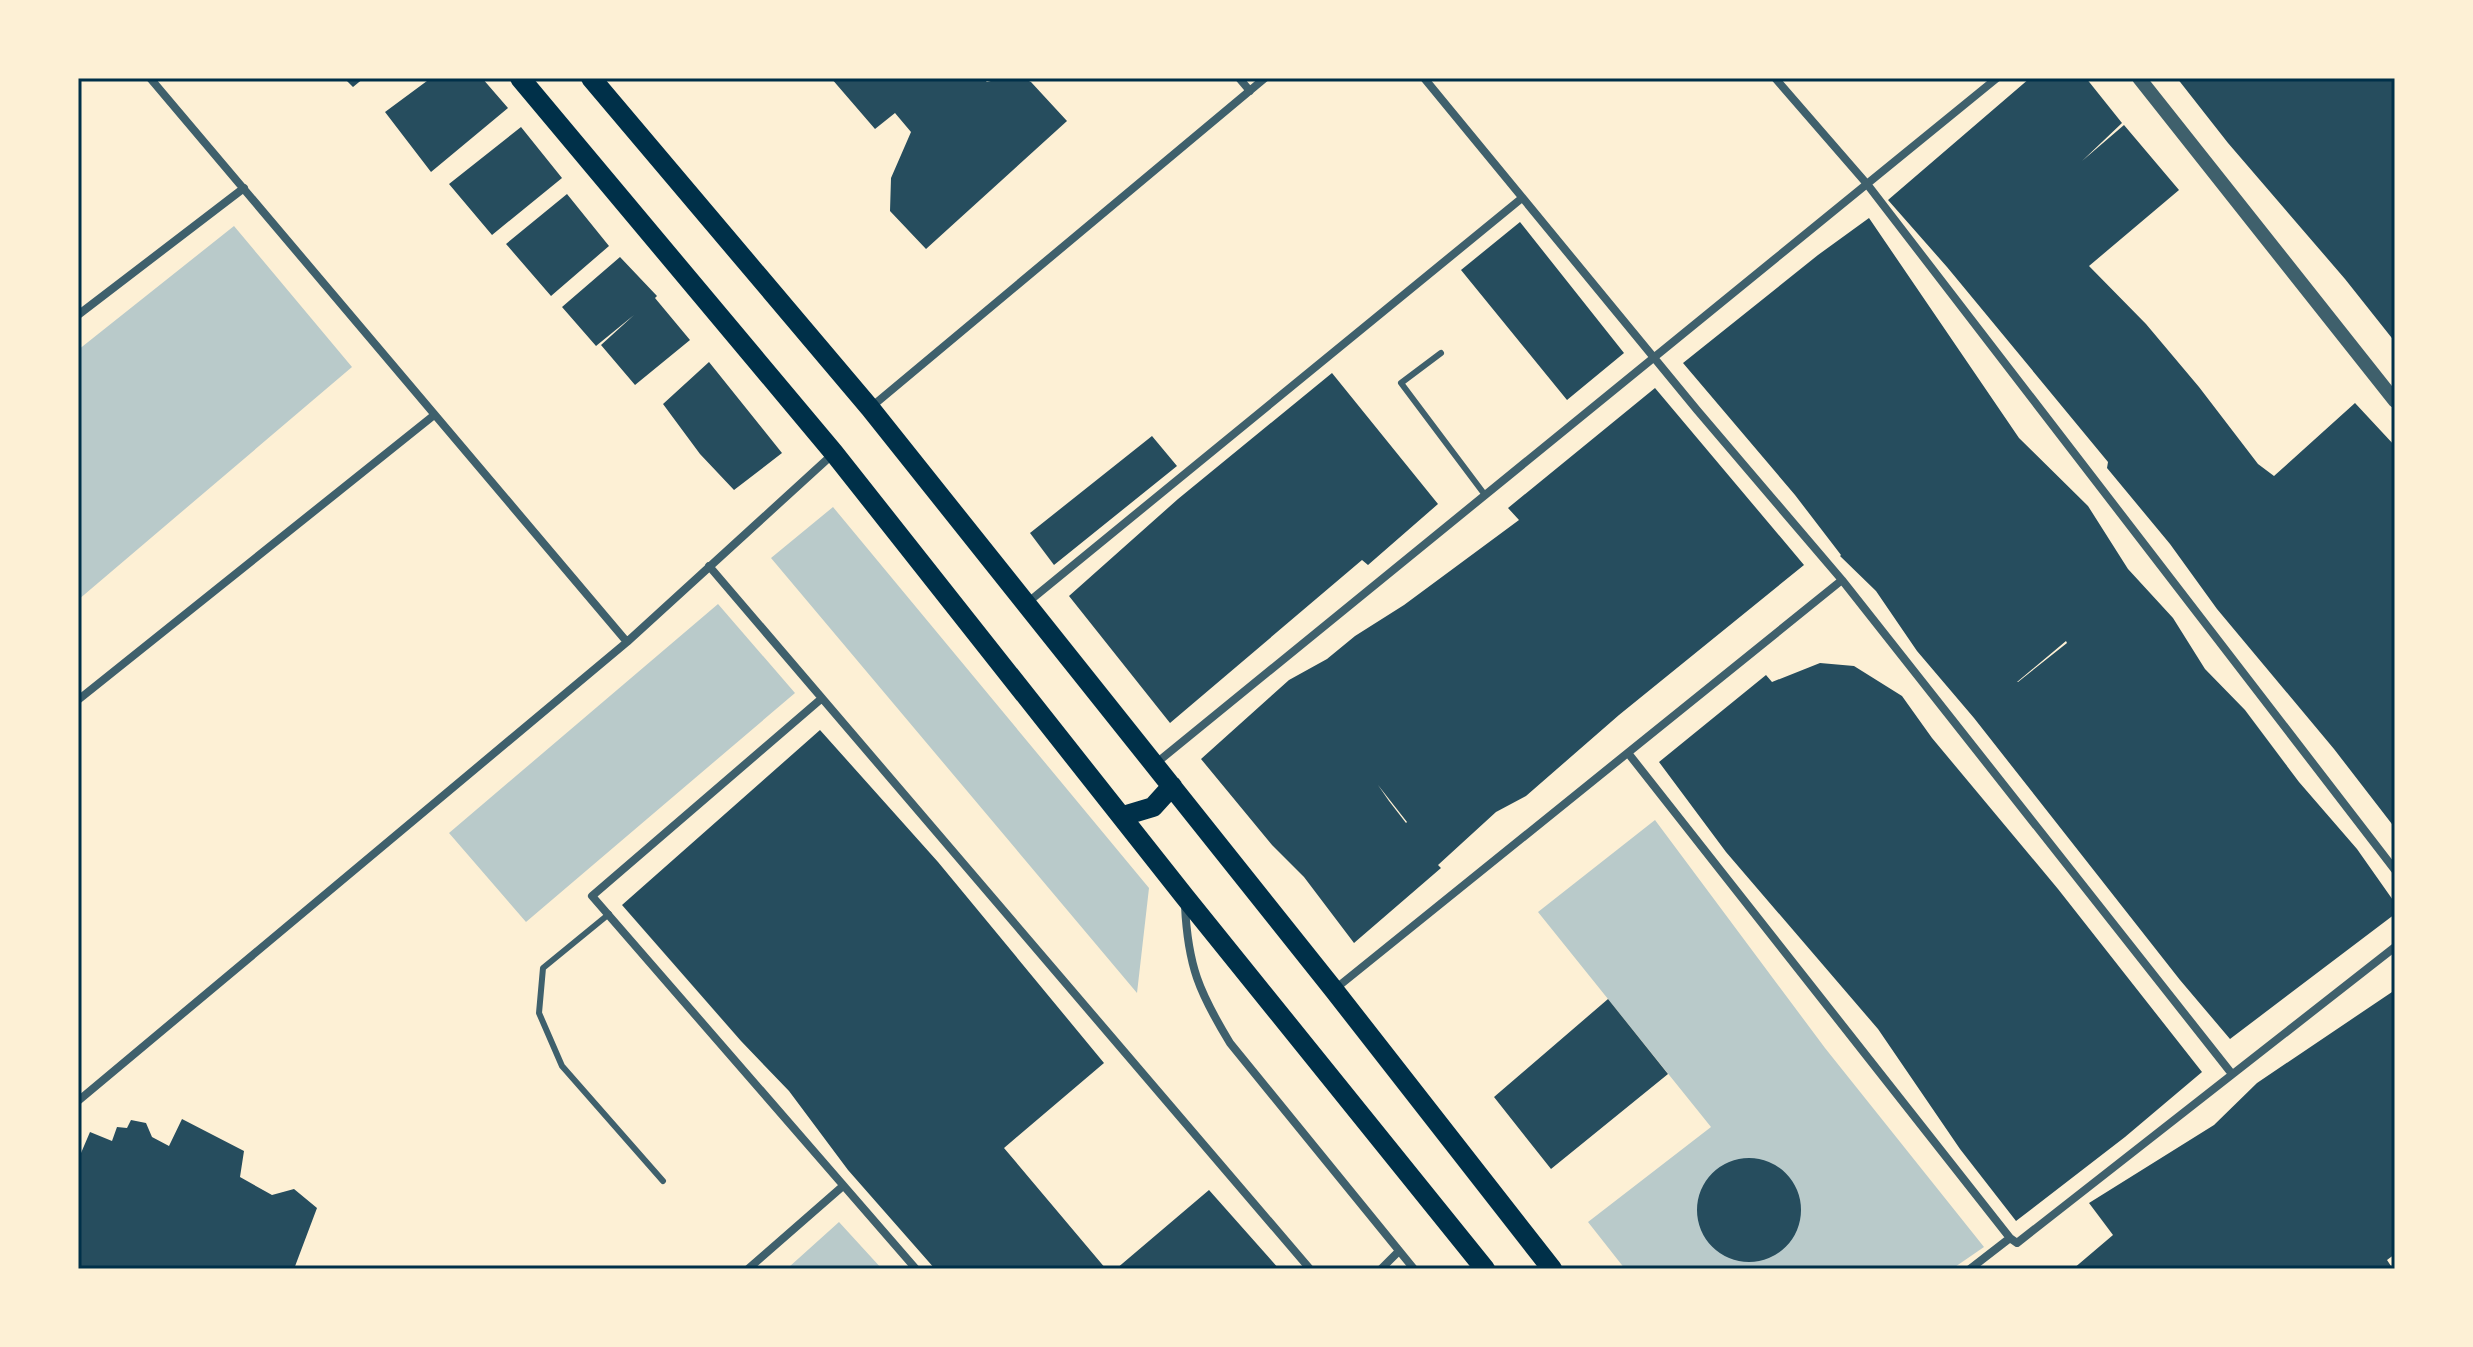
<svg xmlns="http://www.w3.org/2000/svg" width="2473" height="1347" viewBox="0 0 2473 1347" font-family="'PT Sans Narrow',sans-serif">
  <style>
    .green { fill: #b9caca }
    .building { fill: #264d5e; fill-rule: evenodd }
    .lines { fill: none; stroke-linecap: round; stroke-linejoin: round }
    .service { stroke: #3f606c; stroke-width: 6 }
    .minor { stroke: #3f606c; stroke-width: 8 }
    .tertiary { stroke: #3f606c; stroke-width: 14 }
    .primary { stroke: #003049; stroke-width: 20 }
    .neatline { fill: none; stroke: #003049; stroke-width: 3 }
  </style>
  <rect width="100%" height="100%" fill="#fdf0d5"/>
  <path class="green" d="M 234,226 L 352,367 L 78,600 L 78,350 Z
    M 833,507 L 1149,888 L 1137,993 L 771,558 Z
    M 718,604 L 795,693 L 526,922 L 449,833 Z
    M 1655,820 L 1825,1048 L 1984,1247 L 1952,1269 L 1625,1269 L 1588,1222 L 1711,1127 L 1538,912 Z
    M 839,1222 L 882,1269 L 791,1269 L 789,1267 Z"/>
  <path class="building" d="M 344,78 L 364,78 L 353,87 Z
    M 431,78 L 482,78 L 508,108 L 431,172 L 385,112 Z
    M 831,78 L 982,78 L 987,82 L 1002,78 L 1023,78 L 1031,82 L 1067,121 L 926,249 L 890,211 L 891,178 L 911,132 L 895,113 L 875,129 Z
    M 2030,78 L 2086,78 L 2122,123 L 2082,161 L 2124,125 L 2179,190 L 2089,266 L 2146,324 L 2199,387 L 2258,464 L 2274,476 L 2355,403 L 2395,446 L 2395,828 L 2334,749 L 2217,609 L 2170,544 L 2107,468 L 2108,462 L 1947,267 L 1888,200 Z
    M 2177,78 L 2395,78 L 2395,342 L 2345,279 L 2228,143 Z
    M 521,127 L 562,178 L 492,235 L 449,184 Z
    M 567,194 L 609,246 L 551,296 L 506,244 Z
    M 1869,218 L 2019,438 L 2088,506 L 2128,569 L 2173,618 L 2205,669 L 2245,710 L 2299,782 L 2357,849 L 2395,903 L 2395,914 L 2230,1039 L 2180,980 L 1974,718 L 1917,651 L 1876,591 L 1840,556 L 1841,555 L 1795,495 L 1683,363 L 1818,255 ZM 2066,641 L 2067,643 L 2018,682 L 2017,682 Z
    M 1520,222 L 1624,353 L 1567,400 L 1461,270 Z
    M 620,257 L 657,296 L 655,298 L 690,340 L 635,385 L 601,345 L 634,315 L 596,346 L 562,307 Z
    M 709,362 L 782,453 L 734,490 L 700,454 L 663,404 Z
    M 1332,373 L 1438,504 L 1368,565 L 1362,560 L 1170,723 L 1069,596 L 1178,499 Z
    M 1655,388 L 1804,565 L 1619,715 L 1526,796 L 1496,812 L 1438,865 L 1441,868 L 1354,943 L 1304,877 L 1272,845 L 1201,759 L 1289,680 L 1327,659 L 1355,636 L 1404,605 L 1519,520 L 1508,508 ZM 1378,785 L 1407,822 L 1406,823 L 1389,801 Z
    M 1152,436 L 1177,466 L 1054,565 L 1030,533 Z
    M 1820,663 L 1854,666 L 1902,696 L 1932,738 L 2058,889 L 2202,1072 L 2125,1137 L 2016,1221 L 1960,1149 L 1878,1029 L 1726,852 L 1659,762 L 1766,675 L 1772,682 Z
    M 820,730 L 938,862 L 1104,1063 L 1004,1148 L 1106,1269 L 935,1269 L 848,1170 L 789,1091 L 741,1041 L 622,905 Z
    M 2395,990 L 2395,1254 L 2387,1260 L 2393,1269 L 2073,1269 L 2113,1235 L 2089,1203 L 2214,1125 L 2257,1083 Z
    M 1608,999 L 1668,1074 L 1551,1169 L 1494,1097 Z
    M 182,1119 L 244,1151 L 240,1177 L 272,1195 L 294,1189 L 317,1208 L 294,1269 L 78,1269 L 78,1160 L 90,1132 L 112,1141 L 117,1127 L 127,1128 L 131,1120 L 146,1123 L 152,1137 L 169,1146 Z
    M1697 1210a52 52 0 1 1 104 0a52 52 0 1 1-104 0Z
    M 1209,1190 L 1279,1269 L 1116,1269 Z"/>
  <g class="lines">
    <path class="service" d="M 1441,353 L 1401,383 L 1485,495
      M 609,914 L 543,968 L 539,1013 L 562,1066 L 663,1181"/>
    <path class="minor" d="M 150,78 L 627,642
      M 1239,78 L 1250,91
      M 1424,78 L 1697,410 L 1842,580 L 2232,1074
      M 1775,78 L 1867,184 L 2395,870
      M 78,315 L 244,188
      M 870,408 L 1265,78
      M 709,566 L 1310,1269
      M 1027,603 L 1522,198
      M 821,699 L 592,896 L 916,1269
      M 78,700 L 433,416
      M 1628,753 L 2010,1238
      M 1155,764 L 1997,78
      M 1185,906 C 1188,966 1199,992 1230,1043 L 1414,1269
      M 1335,989 L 1842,580
      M 78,1101 L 627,642 L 833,454
      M 748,1269 L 843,1186
      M 1381,1269 L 1399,1251
      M 1970,1269 L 2010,1238 L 2017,1243 L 2395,947"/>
    <path class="tertiary" d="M 2139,78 L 2395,401"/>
    <path class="primary" d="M 520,78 L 834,453 L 1185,897 L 1485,1269
      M 591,78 L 870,408 L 1334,990 L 1552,1269
      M 1123,816 L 1153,807 L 1172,786"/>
  </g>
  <rect width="2473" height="1347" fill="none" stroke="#fdf0d5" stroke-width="160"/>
  <rect x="80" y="80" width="2313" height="1187" class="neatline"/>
</svg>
